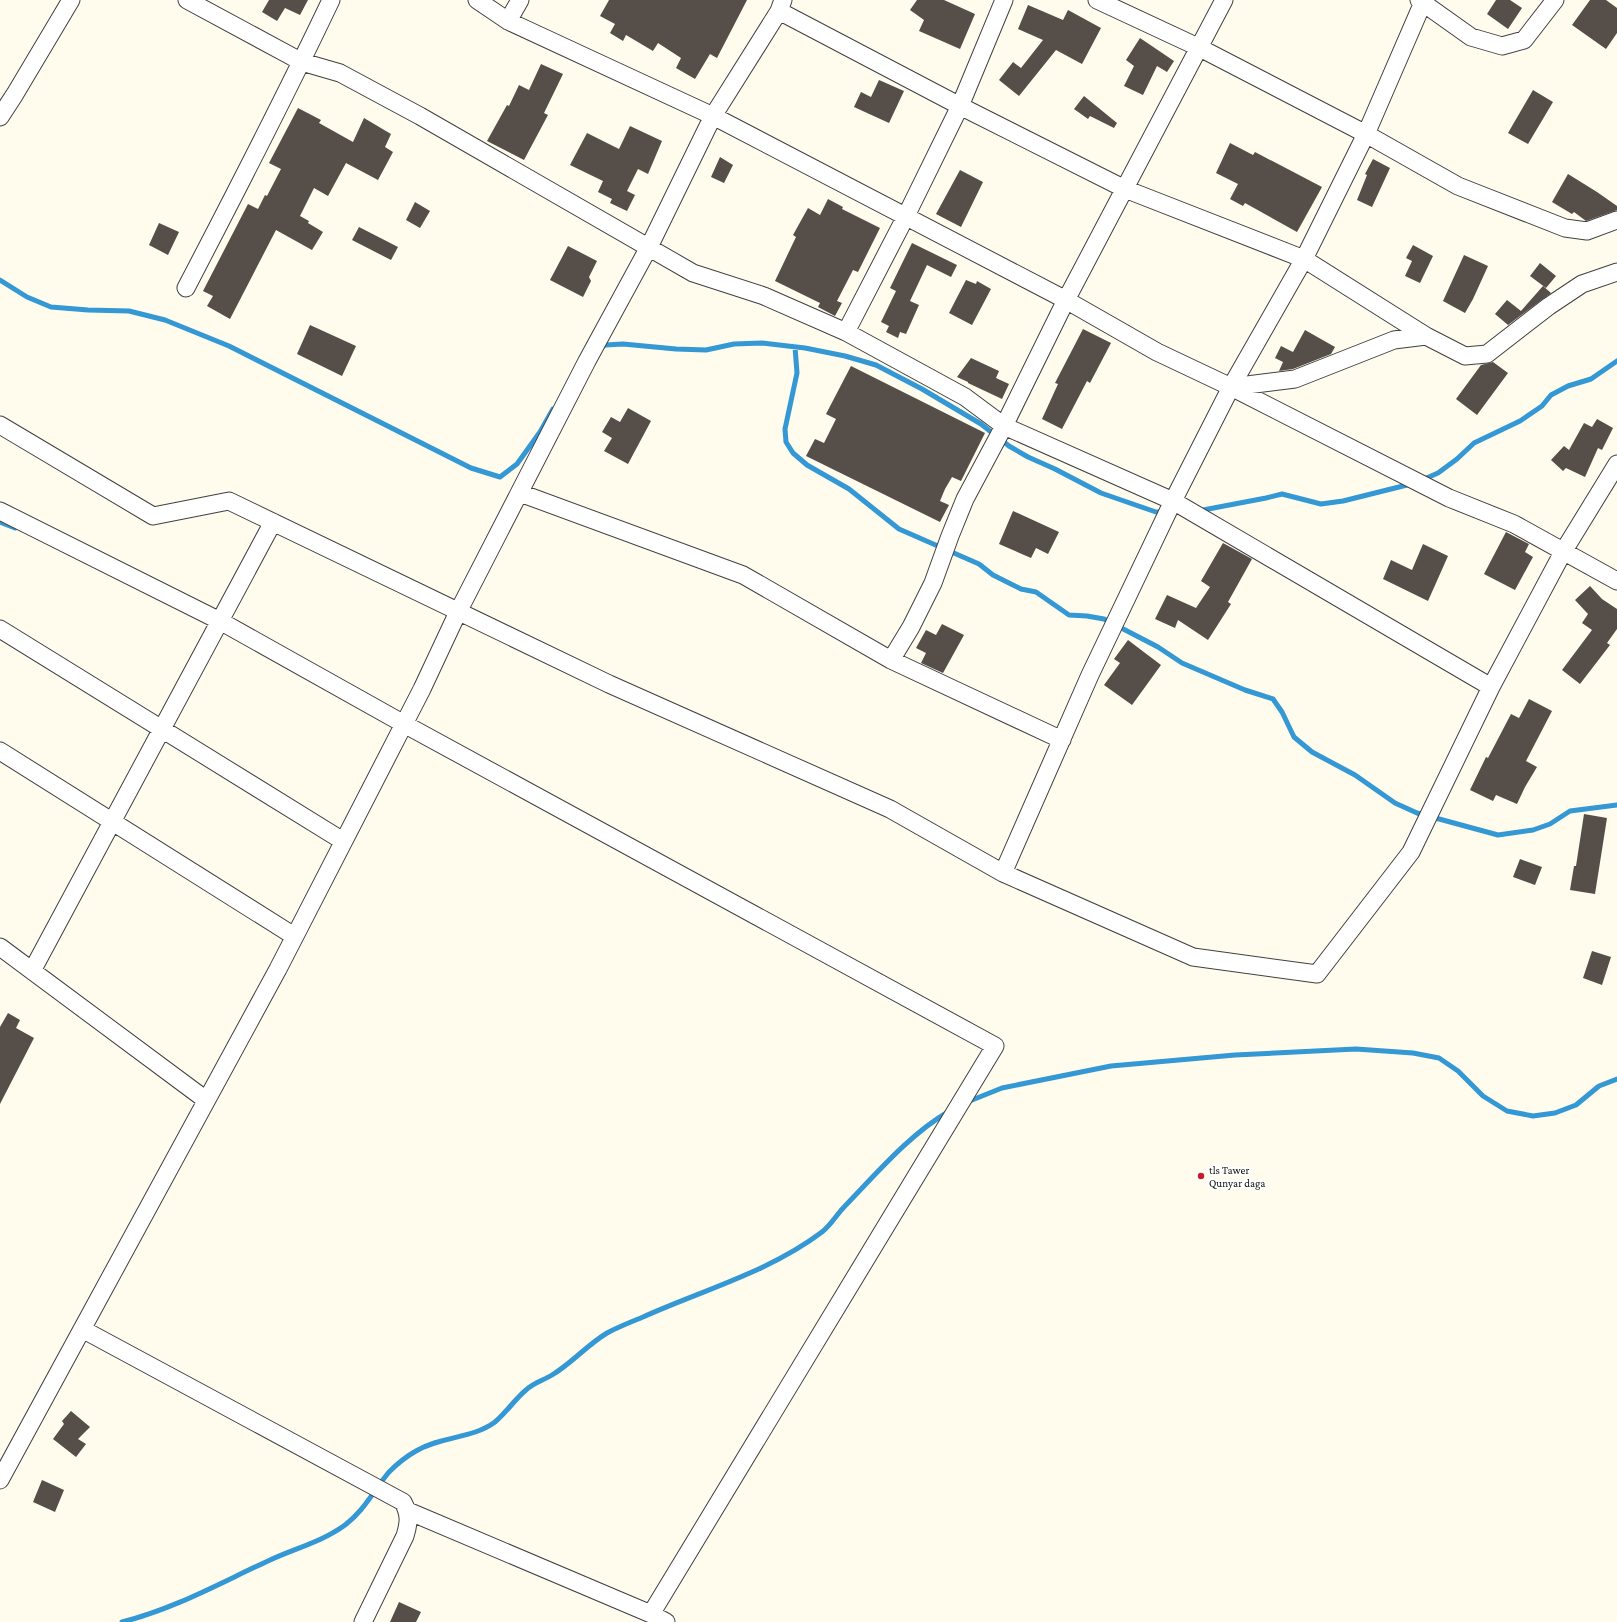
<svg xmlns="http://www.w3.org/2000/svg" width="1617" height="1622" viewBox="0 0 1617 1622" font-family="'Crimson Pro',serif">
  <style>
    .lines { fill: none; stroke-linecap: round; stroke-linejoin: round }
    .stream { stroke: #3398d4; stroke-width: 5 }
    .building { fill: #564e49 }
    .minor-casing { stroke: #404040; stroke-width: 19 }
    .minor { stroke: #fff; stroke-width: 17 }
    .poi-dot { fill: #c41e2b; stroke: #fff; stroke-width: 1.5 }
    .labels { text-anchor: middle; stroke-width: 4; stroke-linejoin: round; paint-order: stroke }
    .poi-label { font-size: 11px; fill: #0d0d0d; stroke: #fff; text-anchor: start }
  </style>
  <rect width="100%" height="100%" fill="#fffbed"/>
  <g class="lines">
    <path class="stream" d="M 0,280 L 27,297 L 51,307 L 88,310 L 129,311 L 165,320 L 229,346 L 471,468 L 500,477 L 517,464 L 540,432 L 553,409
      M 795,347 L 797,373 L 785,429 L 786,442 L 793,453 L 807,465 L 849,489 L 899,529 L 979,564 L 993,575 L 1021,589 L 1036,592 L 1069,615 L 1087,616 L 1104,619 L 1158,647 L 1182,663 L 1245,690 L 1273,699 L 1282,712 L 1294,737 L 1312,752 L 1355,775 L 1395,803 L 1417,813 L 1498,835 L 1533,830 L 1550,824 L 1570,811 L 1617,805
      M 601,348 L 605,345 L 623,344 L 676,349 L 706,350 L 734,344 L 762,343 L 805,348 L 845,356 L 876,365 L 922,389 L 981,424 L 1009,446 L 1028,457 L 1055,469 L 1101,493 L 1156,512 L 1165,512
      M 1422,480 L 1438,473 L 1457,459 L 1474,443 L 1520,421 L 1542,406 L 1551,395 L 1568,386 L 1591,379 L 1617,361
      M 1198,511 L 1266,498 L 1282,494 L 1321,504 L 1343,501 L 1411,484
      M 0,522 L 15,528
      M 967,1102 L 1002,1088 L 1111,1066 L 1235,1055 L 1356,1049 L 1413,1053 L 1439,1058 L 1458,1071 L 1483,1096 L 1507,1111 L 1533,1116 L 1555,1113 L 1576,1105 L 1599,1086 L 1617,1079
      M 122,1622 C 174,1609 220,1583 268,1561 C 293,1549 322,1542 345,1525 C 364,1511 374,1490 389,1472 C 396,1465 407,1456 416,1451 C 441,1436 472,1439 495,1422 C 506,1413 515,1399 526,1390 C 533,1383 544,1380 552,1375 C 572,1363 587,1345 607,1333 C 618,1327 631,1322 643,1317 C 703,1290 769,1272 822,1232 C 831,1225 837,1214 845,1206 C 876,1174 910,1134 948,1112"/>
  </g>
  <path class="building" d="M 269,0 L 308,0 L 300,15 L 285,8 L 277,21 L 262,12 Z
    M 609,0 L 747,0 L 717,58 L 710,54 L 695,79 L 676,68 L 681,58 L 658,43 L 653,51 L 626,35 L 623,41 L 610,33 L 615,24 L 600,16 Z
    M 917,0 L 944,0 L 975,14 L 960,49 L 919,31 L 924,20 L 910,10 Z
    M 1496,0 L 1510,0 L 1522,8 L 1508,29 L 1487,14 Z
    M 1590,0 L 1606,0 L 1617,8 L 1617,33 L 1606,49 L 1572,25 Z
    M 1028,5 L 1063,20 L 1068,10 L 1101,28 L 1082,64 L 1056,50 L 1019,96 L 999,80 L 1013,62 L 1021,68 L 1043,40 L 1018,29 Z
    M 1140,38 L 1174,61 L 1167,72 L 1157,66 L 1143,95 L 1124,86 L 1134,66 L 1126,60 Z
    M 541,64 L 563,74 L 544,113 L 548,115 L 524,160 L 487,141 L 507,105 L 509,106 L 519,85 L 529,90 Z
    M 879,80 L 904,91 L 889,123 L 854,107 L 861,92 L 871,97 Z
    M 1533,90 L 1553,102 L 1528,144 L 1508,133 Z
    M 1084,96 L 1117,123 L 1114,128 L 1090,116 L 1088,119 L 1074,109 Z
    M 298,108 L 321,120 L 319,123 L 353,142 L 364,118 L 391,134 L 385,147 L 393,152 L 378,180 L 346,163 L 328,196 L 314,188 L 300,216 L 309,221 L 308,223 L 323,232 L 312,250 L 276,230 L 230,319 L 207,306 L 213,296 L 203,291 L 248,204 L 258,209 L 265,195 L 267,196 L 281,169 L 269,163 Z
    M 630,126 L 662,141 L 648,174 L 638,169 L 627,191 L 635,195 L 627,211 L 610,203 L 612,199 L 598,192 L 603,181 L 570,165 L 587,133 L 619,149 Z
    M 1230,143 L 1253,155 L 1255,152 L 1322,187 L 1297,232 L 1245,203 L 1243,206 L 1230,199 L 1238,184 L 1216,173 Z
    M 720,157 L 733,165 L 724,183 L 711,177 Z
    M 1373,159 L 1390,168 L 1372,207 L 1357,200 L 1367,175 L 1365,174 Z
    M 960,170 L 983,182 L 961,227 L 936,214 Z
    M 1568,174 L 1597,192 L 1617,206 L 1617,210 L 1586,221 L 1574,212 L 1572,214 L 1552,202 Z
    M 828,199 L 843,207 L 842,209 L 880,228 L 858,272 L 853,270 L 837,301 L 842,303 L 835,316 L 818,307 L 820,303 L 775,281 L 796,237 L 793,235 L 808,208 L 820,215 Z
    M 415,202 L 430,211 L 420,228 L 406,220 Z
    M 159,223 L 179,232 L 168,255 L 149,245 Z
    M 359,227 L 398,247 L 391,260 L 352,240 Z
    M 912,243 L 957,265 L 951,277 L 927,265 L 910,301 L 919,305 L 906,334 L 900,332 L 898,338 L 886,332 L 889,326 L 881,322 L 896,291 L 890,288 Z
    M 1413,245 L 1433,256 L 1420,283 L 1405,276 L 1412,261 L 1406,258 Z
    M 568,246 L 597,261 L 589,277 L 591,281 L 583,297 L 550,280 Z
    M 1464,255 L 1488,266 L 1473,299 L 1465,313 L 1443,301 Z
    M 1540,263 L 1556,276 L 1546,288 L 1530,276 Z
    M 966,280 L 976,284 L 977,281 L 991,289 L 972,325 L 949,313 Z
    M 1543,286 L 1551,293 L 1508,325 L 1495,314 L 1507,300 L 1521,311 Z
    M 310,325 L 356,346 L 342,376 L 297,354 Z
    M 1083,329 L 1111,343 L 1090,383 L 1087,381 L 1062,429 L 1042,419 L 1058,384 L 1055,383 Z
    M 1305,330 L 1335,347 L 1331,354 L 1293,369 L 1279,371 L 1283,362 L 1275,358 L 1281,346 L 1293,352 Z
    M 971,358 L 999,371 L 996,378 L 1009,384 L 1002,399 L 968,383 L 968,382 L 957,377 Z
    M 1493,362 L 1508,373 L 1477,415 L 1456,399 L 1481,365 Z
    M 851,366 L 985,433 L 961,481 L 952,477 L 945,489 L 940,501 L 949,505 L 940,522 L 806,456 L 815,439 L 824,443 L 836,419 L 826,414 Z
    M 628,408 L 651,421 L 628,464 L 604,451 L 612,438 L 602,432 L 611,417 L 620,422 Z
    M 1597,419 L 1613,428 L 1602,450 L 1598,448 L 1585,477 L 1566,468 L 1563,471 L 1551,460 L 1564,446 L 1569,450 L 1584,423 L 1592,427 Z
    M 1013,511 L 1059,532 L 1048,554 L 1036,548 L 1031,558 L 999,544 Z
    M 1506,532 L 1529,544 L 1525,552 L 1533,557 L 1515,590 L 1484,574 Z
    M 1223,543 L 1252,559 L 1228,602 L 1231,604 L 1208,640 L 1178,620 L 1175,628 L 1155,619 L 1167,595 L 1196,608 L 1210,587 L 1201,581 Z
    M 1423,544 L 1448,556 L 1428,601 L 1383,579 L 1391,560 L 1412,570 Z
    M 1590,586 L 1602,599 L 1617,609 L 1617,629 L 1607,643 L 1610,645 L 1580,684 L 1562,670 L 1592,630 L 1582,623 L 1588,614 L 1575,600 Z
    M 942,624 L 964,635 L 943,673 L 921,663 L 926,653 L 916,648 L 926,630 L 936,635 Z
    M 1128,640 L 1161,665 L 1132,705 L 1104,685 L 1120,663 L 1114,659 Z
    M 1529,699 L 1552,711 L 1526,761 L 1537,767 L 1525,787 L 1517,804 L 1496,795 L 1493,801 L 1470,790 L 1486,757 L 1488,758 L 1511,714 L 1519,718 Z
    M 1584,814 L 1607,818 L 1595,894 L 1570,890 L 1574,866 L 1576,866 Z
    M 1520,859 L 1542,867 L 1535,885 L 1513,877 Z
    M 1592,951 L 1611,957 L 1602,985 L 1583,978 Z
    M 8,1013 L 20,1020 L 16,1028 L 34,1038 L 0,1104 L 0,1027 Z
    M 71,1411 L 90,1427 L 78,1439 L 86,1444 L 76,1457 L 53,1439 L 64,1424 L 62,1421 Z
    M 42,1480 L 64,1490 L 55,1512 L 33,1502 Z
    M 399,1602 L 421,1612 L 416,1622 L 390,1622 Z"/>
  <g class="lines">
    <g class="minor-casing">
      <path id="minor" d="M 187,0 L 302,62 L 340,73 L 420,116 L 693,273 L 764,296 L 846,332 L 965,397 L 1004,426 L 1173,501 L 1491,687
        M 477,0 L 508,21
        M 520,0 L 508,21 L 713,116 L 1066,300 L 1157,352 L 1231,387 L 1449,498 L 1514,524 L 1617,581
        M 1097,0 L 1200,48 L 1366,134 L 1458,186 L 1565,228 L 1587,231 L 1617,220
        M 1419,0 L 1471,37 L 1502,46 L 1524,40 L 1555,0
        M 779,11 L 960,106 L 1125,189 L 1304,259 L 1426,336
        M 0,117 L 15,94 L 71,0
        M 186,288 C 236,192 285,97 331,0
        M 846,332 L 906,216 L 960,106 L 1004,0
        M 1231,387 L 1295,379 L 1394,340 L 1426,336 L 1465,356 L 1487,354 L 1549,306 L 1582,284 L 1617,272
        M 0,425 L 153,516 L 229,501 L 609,684 L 890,809 L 1003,873 L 1193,957 L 1317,974 L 1411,852 L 1491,687 L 1563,552 L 1617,464
        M 520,493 L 743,575 L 891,660 L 1062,740
        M 0,511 L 220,621 L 404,724 L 995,1046 L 651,1614
        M 0,629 L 343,841
        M 891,660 L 911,627 L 933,583 L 950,536 L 965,499 L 1004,426 L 1066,300 L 1224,0
        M 0,751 L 294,936
        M 1003,873 L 1090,675 L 1173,501 L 1231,387 L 1304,259 L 1366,134 L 1424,0
        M 0,947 L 206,1100
        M 32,971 L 273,522
        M 82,1329 L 403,1502 C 410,1515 409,1523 405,1536 L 363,1622
        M 0,1480 L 278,969 L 422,689 L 458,612 L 587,361 L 649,247 L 713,116 L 779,11 L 783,0
        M 408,1511 L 651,1614 L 666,1622"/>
    </g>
    <use href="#minor" class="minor"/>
  </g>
  <circle class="poi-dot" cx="1201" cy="1176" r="4"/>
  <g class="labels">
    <g class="poi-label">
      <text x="1209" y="1174">tls Tawer<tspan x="1209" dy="13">Qunyar daga</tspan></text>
    </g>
  </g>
</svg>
